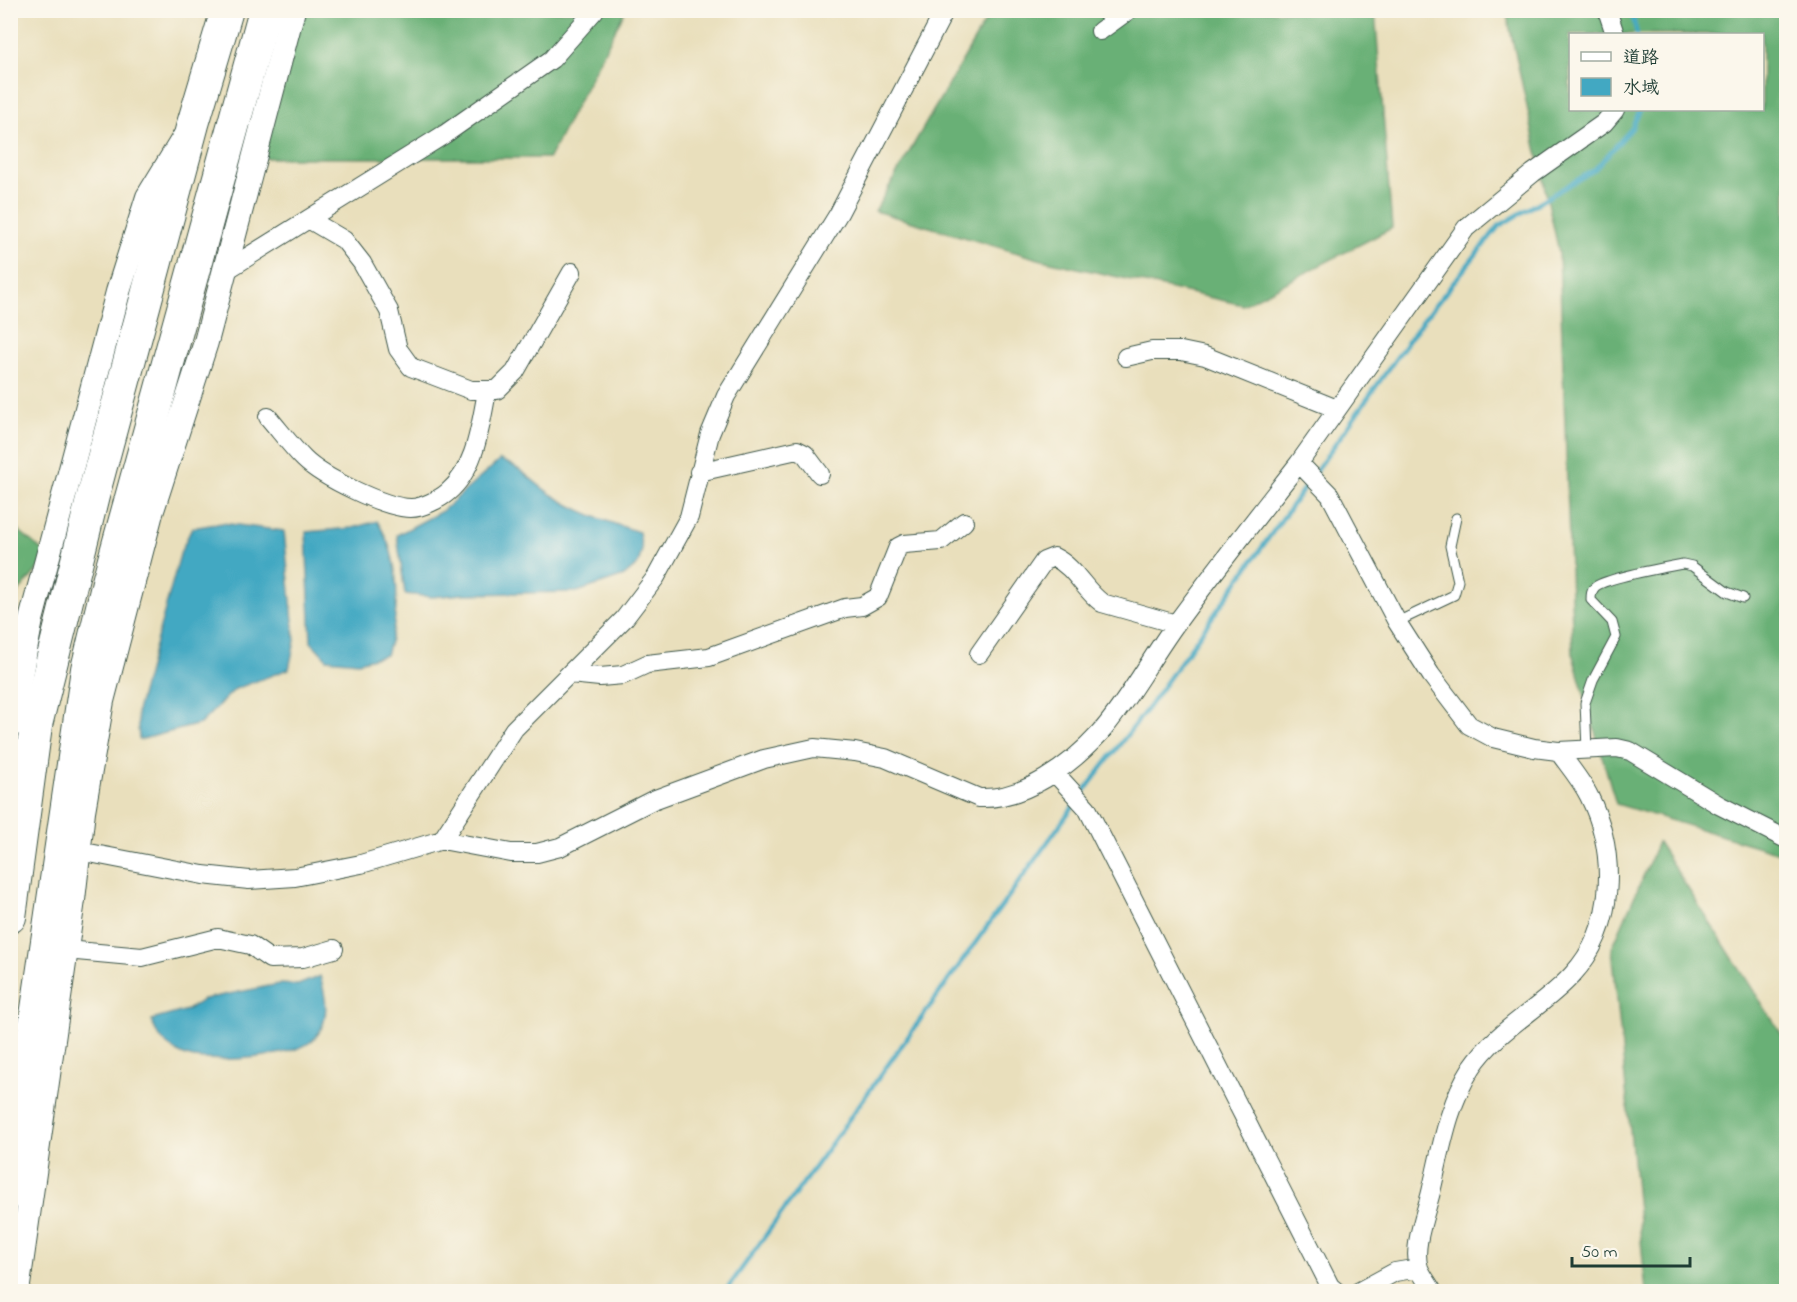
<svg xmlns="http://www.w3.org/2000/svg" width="1797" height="1302" viewBox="0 0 1797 1302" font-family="'Indie Flower','LXGW WenKai TC',sans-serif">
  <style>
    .forest { fill: #69b076; stroke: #447655; stroke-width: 1.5; fill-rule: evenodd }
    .water { fill: #42a8c2; stroke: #30727b; stroke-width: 1.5 }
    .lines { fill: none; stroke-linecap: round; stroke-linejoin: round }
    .stream { stroke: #42a8c2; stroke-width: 4.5 }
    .service-casing { stroke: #3d5548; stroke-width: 11 }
    .minor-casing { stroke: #3d5548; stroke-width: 20 }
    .tertiary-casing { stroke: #3d5548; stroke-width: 26 }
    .trunk-casing { stroke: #3d5548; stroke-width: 34 }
    .service { stroke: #fff; stroke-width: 9 }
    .minor { stroke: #fff; stroke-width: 18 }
    .tertiary { stroke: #fff; stroke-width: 24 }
    .trunk { stroke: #fff; stroke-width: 32 }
  </style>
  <rect width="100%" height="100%" fill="#fbf7ec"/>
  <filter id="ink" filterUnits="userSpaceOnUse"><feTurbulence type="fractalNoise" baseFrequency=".0167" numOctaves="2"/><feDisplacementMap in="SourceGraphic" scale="12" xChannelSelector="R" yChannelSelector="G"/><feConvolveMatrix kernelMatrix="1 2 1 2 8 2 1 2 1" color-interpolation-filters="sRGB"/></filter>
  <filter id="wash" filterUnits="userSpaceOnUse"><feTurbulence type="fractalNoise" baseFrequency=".008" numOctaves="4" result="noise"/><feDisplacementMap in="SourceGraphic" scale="24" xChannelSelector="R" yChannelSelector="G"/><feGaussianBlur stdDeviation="1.35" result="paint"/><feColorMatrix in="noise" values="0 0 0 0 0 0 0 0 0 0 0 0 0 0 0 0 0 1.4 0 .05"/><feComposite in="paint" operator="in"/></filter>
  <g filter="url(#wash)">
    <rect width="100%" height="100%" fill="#e9dfbc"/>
    <path class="forest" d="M 275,11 L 625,11 L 549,158 L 224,158 Z
      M 991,11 L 1375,11 L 1392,228 L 1243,305 L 1042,260 L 875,211 Z
      M 1506,11 L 1786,11 L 1786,855 L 1616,804 L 1573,656 L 1559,252 ZM 1570,34 L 1762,34 L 1762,110 L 1570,110 Z
      M 11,524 L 49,556 L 11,601 Z
      M 1658,842 L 1786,1041 L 1786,1291 L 1646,1291 L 1612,948 Z"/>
    <path class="water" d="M 500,460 C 522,467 535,485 554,496 C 580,513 609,522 639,532 L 642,550 L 638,564 L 624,576 L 577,592 L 463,594 L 432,597 L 405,594 L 397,535 L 442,511 Z
      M 377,521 C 402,560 401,612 386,655 L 358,662 L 327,659 L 311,642 L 306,532 L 352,528 Z
      M 222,523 L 284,531 L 295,641 L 289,669 L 235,689 L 200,724 L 139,740 L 137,711 L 181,551 L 192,528 Z
      M 320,976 C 326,996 331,1020 315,1038 C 297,1058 221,1062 194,1058 C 176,1055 155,1038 152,1020 L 187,1010 L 204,999 L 279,984 L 298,985 Z"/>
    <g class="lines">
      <path class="stream" d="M 1631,10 L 1637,34
        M 1314,474 L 1421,323 L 1499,226 L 1594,170 L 1632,128 L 1640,110
        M 1082,794 L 1150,705 L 1309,481
        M 725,1292 L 1077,801"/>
    </g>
  </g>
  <g filter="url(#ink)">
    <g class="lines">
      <g class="service-casing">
        <path id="service" d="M 1397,622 L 1454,595 L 1458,581 L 1450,546 L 1456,518
          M 1587,749 L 1585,703 L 1593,680 L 1616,637 L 1612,622 L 1591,600 C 1591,595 1591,591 1595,587 C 1605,578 1667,567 1683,564 L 1692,566 L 1727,592 L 1743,598"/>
      </g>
      <g class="minor-casing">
        <path id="minor" d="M 1607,10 L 1615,34
          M 1100,31 L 1129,10
          M 310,220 L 344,240 L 362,263 L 389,311 L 398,349 L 411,367 L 471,390 L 497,390 L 515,372 L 572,272
          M 225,271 L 445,134 L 552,59 L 595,10
          M 1126,357 L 1152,351 L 1181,351 L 1205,356 L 1337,409
          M 268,417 C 280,431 291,446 304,459 C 322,477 385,508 411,508 C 422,508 440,499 448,492 C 476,468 480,426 487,392
          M 1299,463 L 1466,228 L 1533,173 L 1604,123 L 1615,110
          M 699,472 L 797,450 L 805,454 L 820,474
          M 979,654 L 1044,561 L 1054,557 C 1076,568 1083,589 1102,603 L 1176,624
          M 570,674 L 600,677 L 623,675 L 647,664 L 709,657 L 845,608 L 862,606 L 878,597 L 898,547 L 904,544 L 941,541 L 964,522
          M 1055,773 L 1087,808 L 1330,1286 L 1337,1292
          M 442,840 L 514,729 L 624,619 L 656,577 L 689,517 L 710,434 L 726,396 L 839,213 L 945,10
          M 79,851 L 203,875 L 249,880 L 295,877 L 361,864 L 442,840 L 511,853 L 537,853 L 560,847 L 653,800 L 764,759 L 814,748 L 855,752 L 885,758 L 979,798 C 1024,800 1070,766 1100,733 C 1126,704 1151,658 1175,625 C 1215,570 1257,517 1299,463 L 1330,495 L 1397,622 L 1431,675 L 1469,725 L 1493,738 L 1534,748 L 1558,751 L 1617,748 L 1630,751 L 1719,805 L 1786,839
          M 66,950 L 142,957 L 218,938 L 250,945 L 270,959 L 303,958 L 334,949
          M 1358,1292 L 1395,1272 L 1419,1268
          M 1433,1292 C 1429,1284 1422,1276 1419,1268 C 1412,1247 1426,1213 1431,1192 C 1441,1150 1448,1104 1472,1067 C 1497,1029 1542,1008 1572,975 C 1616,928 1617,852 1589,796 C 1581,780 1569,766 1558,751"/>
      </g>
      <g class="tertiary-casing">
        <path id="tertiary" d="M 10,726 L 31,620 L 118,292 L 148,197 L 184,138
          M 17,1292 L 73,900 L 83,811 L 102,701 L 151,513 L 206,342 L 293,10"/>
      </g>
      <g class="trunk-casing">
        <path id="trunk" d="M 10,917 L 36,725 L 93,496 L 193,124 L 227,10
          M 10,1193 L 87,669 L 109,578 L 265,10"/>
      </g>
      <use href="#service" class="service"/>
      <use href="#minor" class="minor"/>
      <use href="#tertiary" class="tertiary"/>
      <use href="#trunk" class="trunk"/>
    </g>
  </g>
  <rect width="1797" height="1302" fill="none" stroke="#fbf7ec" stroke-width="36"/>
  <rect x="1569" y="33" width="195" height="78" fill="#fbf7ec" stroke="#a3ada2" stroke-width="1.5"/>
  <rect x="1581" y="52" width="30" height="9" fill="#ffffff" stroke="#a3ada2" stroke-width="1.5"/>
  <text x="1623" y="63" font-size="18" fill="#1f3d34">道路</text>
  <rect x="1581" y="78" width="30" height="18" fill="#42a8c2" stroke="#a3ada2" stroke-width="1.5"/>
  <text x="1623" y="93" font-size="18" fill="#1f3d34">水域</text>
  <path d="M1572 1257v9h118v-9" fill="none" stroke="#1f3d34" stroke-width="3"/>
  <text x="1581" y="1257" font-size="18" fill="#1f3d34" stroke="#fbf7ec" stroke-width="4.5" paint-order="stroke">50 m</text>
</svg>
